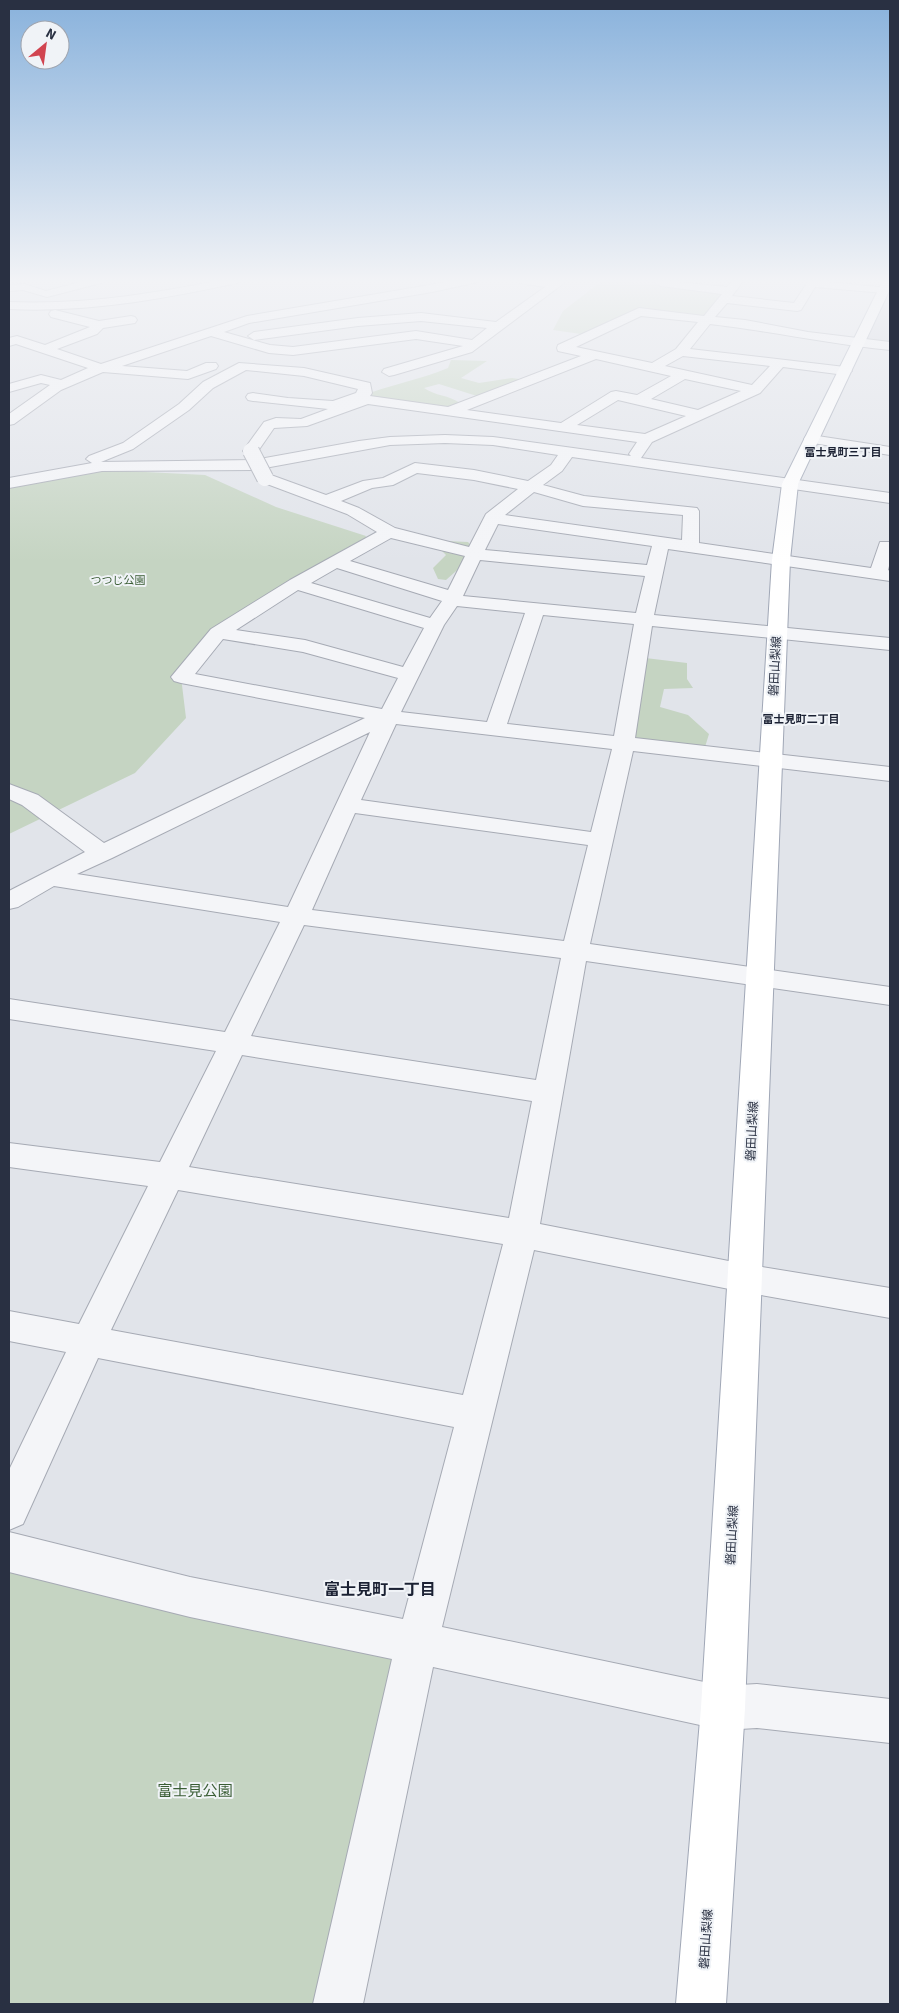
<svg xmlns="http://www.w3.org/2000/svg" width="899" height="2013" viewBox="0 0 899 2013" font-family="'Source Sans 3','Noto Sans JP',sans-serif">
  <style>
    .built { fill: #cfd3dc }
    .green { fill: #c5d4c2 }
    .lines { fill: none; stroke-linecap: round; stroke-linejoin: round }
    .minor-casing { stroke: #a6aab4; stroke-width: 2 }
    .major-casing { stroke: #a0a7b6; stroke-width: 2 }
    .minor { fill: #f4f5f8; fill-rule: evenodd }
    .major { fill: #fff; fill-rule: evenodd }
    .minor-bridge-casing { stroke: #a6aab4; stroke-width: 18; stroke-linecap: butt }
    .minor-bridge { stroke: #f4f5f8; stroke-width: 16 }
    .labels { text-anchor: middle; stroke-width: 4; stroke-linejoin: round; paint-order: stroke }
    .far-neighbourhood-label { font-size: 11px; font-weight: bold; fill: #1b2133; stroke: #f0f3f7 }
    .far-park-label { font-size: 11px; fill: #3b5e36; stroke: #f0f3f7 }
    .street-label { font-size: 12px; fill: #293042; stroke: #f0f3f7 }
    .near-park-label { font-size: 15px; fill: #3b5e36; stroke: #f0f3f7 }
    .near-neighbourhood-label { font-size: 16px; font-weight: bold; fill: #1b2133; stroke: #f0f3f7 }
  </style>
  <rect width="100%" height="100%" fill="#e1e4ea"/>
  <path class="built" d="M 889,280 L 890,346 L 858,343 Z"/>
  <path class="green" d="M 603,280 L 608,280 L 730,291 L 707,319 L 639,312 L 588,335 L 553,330 L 563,311 Z
    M 451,360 L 487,361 L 461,378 L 479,383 L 512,378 L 519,379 L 519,382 L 480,397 L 439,384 L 424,388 C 435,396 449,395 460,403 L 452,410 L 359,397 C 389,385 419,380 448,368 Z
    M 86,469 L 205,475 L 276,507 L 366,536 L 361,548 L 218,633 L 181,677 L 186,718 L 135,773 L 9,834 L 9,482 Z
    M 446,541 L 468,542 L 474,549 L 464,564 L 446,580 L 438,579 L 433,568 L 446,555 L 438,547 Z
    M 637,657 L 687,663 L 687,679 L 693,688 L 664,689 L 660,707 L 688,715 L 709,734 L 705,747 L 624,740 Z
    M 9,1565 L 190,1597 L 417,1643 L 338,2004 L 9,2004 Z"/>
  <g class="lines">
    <g class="minor-casing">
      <path id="minor" d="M 88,280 L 107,280 L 105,282 L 47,297 L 23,290 L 9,291 L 9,285 L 24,284 L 46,291 Z
        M 222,280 L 243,280 L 237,283 C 162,299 86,313 9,309 L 9,302 C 81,305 152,294 222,280 Z
        M 459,280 L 480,280 L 478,282 L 432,292 L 249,323 L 224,332 L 270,345 L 293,347 L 416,331 L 472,340 L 487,328 L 421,321 L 358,326 L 254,340 L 248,336 L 254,332 L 358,318 L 421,313 L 496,322 L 545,287 L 519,283 L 514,280 L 568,280 L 472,352 L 394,375 L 389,376 L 382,372 L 384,369 L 463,346 L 416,339 L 293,355 L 269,353 L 211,336 L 122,366 L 187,371 L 206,363 L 216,363 L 218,366 L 216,369 L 188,379 L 103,372 L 61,390 L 14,424 L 9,425 L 9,414 L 50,385 L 41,383 L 9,392 L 9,384 L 41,375 L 61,380 L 88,368 L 16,344 L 9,346 L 9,338 L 17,336 L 45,345 L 90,327 L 51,317 L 49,314 L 51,311 L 55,310 L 99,321 L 131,316 L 135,317 L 137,320 L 135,323 L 103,328 L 97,334 L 57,349 L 101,364 L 247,316 Z
        M 658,280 L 727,287 L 733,280 L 744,280 L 732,296 L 794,303 L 809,280 L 888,288 L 890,290 L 884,293 L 815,287 L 801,310 L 797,311 L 727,303 L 715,317 L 745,320 L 808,332 L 890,342 L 890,350 C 830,344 770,331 710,324 L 690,349 L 845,367 L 852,371 L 845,375 L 783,367 L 760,393 L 652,442 L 641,458 L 890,493 L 890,503 L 572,457 L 562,471 L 543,485 L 584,496 L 697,508 L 699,511 L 699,543 L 871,568 L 880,542 L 890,542 L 890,562 L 888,570 L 890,571 L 890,581 L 668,549 L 654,615 L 890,638 L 890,650 L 652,626 L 635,738 L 890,767 L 890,781 L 633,751 L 590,944 L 890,987 L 890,1005 L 586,961 L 540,1224 L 744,1264 L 890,1288 L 890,1318 L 744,1292 L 534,1250 L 442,1627 L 723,1686 L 757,1684 L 890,1699 L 890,1743 L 757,1728 L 723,1730 L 433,1667 L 363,2004 L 313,2004 L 392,1659 L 190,1617 L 9,1572 L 9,1532 L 190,1577 L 403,1619 L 454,1427 L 98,1358 L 23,1524 L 9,1530 L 9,1470 L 66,1352 L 9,1341 L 9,1311 L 79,1324 L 148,1186 L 9,1167 L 9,1143 L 160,1162 L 216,1051 L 9,1019 L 9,999 L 225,1032 L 280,922 L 54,886 L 18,907 L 9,909 L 9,891 L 85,852 L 22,805 L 9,799 L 9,784 L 38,795 L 104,843 L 365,718 L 181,683 L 174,681 L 171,677 L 211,629 L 290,580 L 377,532 L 347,514 L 259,481 L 257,478 L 259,475 L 271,475 L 326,495 L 363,481 L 383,478 L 415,463 L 474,470 L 528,481 L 551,465 L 558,455 L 493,445 L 445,443 L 390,445 L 254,470 L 102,471 L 9,488 L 9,478 L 92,463 L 86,459 L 89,456 L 123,443 L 179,404 L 203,382 L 239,363 L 304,368 L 370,383 L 372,393 L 370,396 L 448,407 L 581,356 L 558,351 L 557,348 L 558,345 L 639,308 L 704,316 L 722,294 L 661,286 L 655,283 ZM 641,316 L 698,322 L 676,349 L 652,363 L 576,347 ZM 683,356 L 770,366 L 752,385 L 665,366 ZM 596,359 L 671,376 L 637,395 L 616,391 L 611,392 L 561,423 L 467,410 ZM 246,370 L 304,376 L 358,389 L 356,393 L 333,401 L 288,398 L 253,393 L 248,394 L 246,397 L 248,400 L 253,401 L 328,409 L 301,419 L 276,418 L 264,422 L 243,451 L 246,454 L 256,454 L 274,428 L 307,426 L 368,404 L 637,442 L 629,454 L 631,456 L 493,437 L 445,435 L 390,437 L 359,441 L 254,460 L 101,462 L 133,449 L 189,410 L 213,388 ZM 685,379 L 741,391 L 698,410 L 651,399 ZM 618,400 L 686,416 L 645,434 L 577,425 ZM 417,473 L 474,480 L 518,489 L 486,514 L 469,547 L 395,528 L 359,508 L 341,501 L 372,488 L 393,485 ZM 534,492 L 583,506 L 683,515 L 682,540 L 505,515 ZM 498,524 L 652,546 L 647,565 L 485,550 ZM 391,538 L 465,556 L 448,590 L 350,561 ZM 480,560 L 645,576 L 636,613 L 463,596 ZM 337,568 L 442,601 L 430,618 L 311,583 ZM 298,590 L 424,628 L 403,667 L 305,640 L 236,630 ZM 457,606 L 525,613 L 487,722 L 401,712 L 444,625 ZM 543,615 L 634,624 L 614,736 L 507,724 ZM 223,639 L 303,652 L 398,678 L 382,709 L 195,674 ZM 396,724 L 612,749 L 591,832 L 361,800 ZM 370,732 L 288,907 L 77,874 L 112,858 ZM 355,813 L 588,845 L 564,941 L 312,910 ZM 304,925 L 561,958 L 536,1080 L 251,1036 ZM 242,1055 L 532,1101 L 509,1218 L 189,1167 ZM 178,1190 L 503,1244 L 463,1395 L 111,1330 Z
        M 811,435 L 890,447 L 890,455 L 806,442 L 804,439 L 806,436 Z"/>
    </g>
    <g class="major-casing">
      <path id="major" d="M 883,280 L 890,280 L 890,289 L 798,484 L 790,560 L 745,1708 L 726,2004 L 676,2004 L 701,1708 L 772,560 L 782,484 Z"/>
    </g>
    <use href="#minor" class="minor"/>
    <use href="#major" class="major"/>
    <g class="minor-bridge-casing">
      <path id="minor-bridge" d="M 251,451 L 265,478"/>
    </g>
    <use href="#minor-bridge" class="minor-bridge"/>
  </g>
  <linearGradient id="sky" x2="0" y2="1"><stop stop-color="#89b2dc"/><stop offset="0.5" stop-color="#f2f3f6"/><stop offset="1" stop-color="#f2f3f6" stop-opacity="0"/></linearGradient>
  <rect width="899" height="562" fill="url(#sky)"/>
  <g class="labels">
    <g class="far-neighbourhood-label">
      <text x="843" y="456">富士見町三丁目</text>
      <text x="801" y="723">富士見町二丁目</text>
    </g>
    <g class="far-park-label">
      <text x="118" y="584">つつじ公園</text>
    </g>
    <g class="street-label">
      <text transform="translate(775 666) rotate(-87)" y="4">磐田山梨線</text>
      <text transform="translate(752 1131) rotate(-87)" y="4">磐田山梨線</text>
      <text transform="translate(732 1535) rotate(-87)" y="4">磐田山梨線</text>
      <text transform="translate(706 1939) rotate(-86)" y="4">磐田山梨線</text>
    </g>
    <g class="near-park-label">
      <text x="195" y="1796">富士見公園</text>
    </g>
    <g class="near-neighbourhood-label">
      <text x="380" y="1595">富士見町一丁目</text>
    </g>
  </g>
  <rect width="899" height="2013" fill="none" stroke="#293042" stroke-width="20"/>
  <g transform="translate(45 45) rotate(29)"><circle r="24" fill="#f0f3f7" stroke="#a0a5af"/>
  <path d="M0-4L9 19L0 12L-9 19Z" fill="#d14450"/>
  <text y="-8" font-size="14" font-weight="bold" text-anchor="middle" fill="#293042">N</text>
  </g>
</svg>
